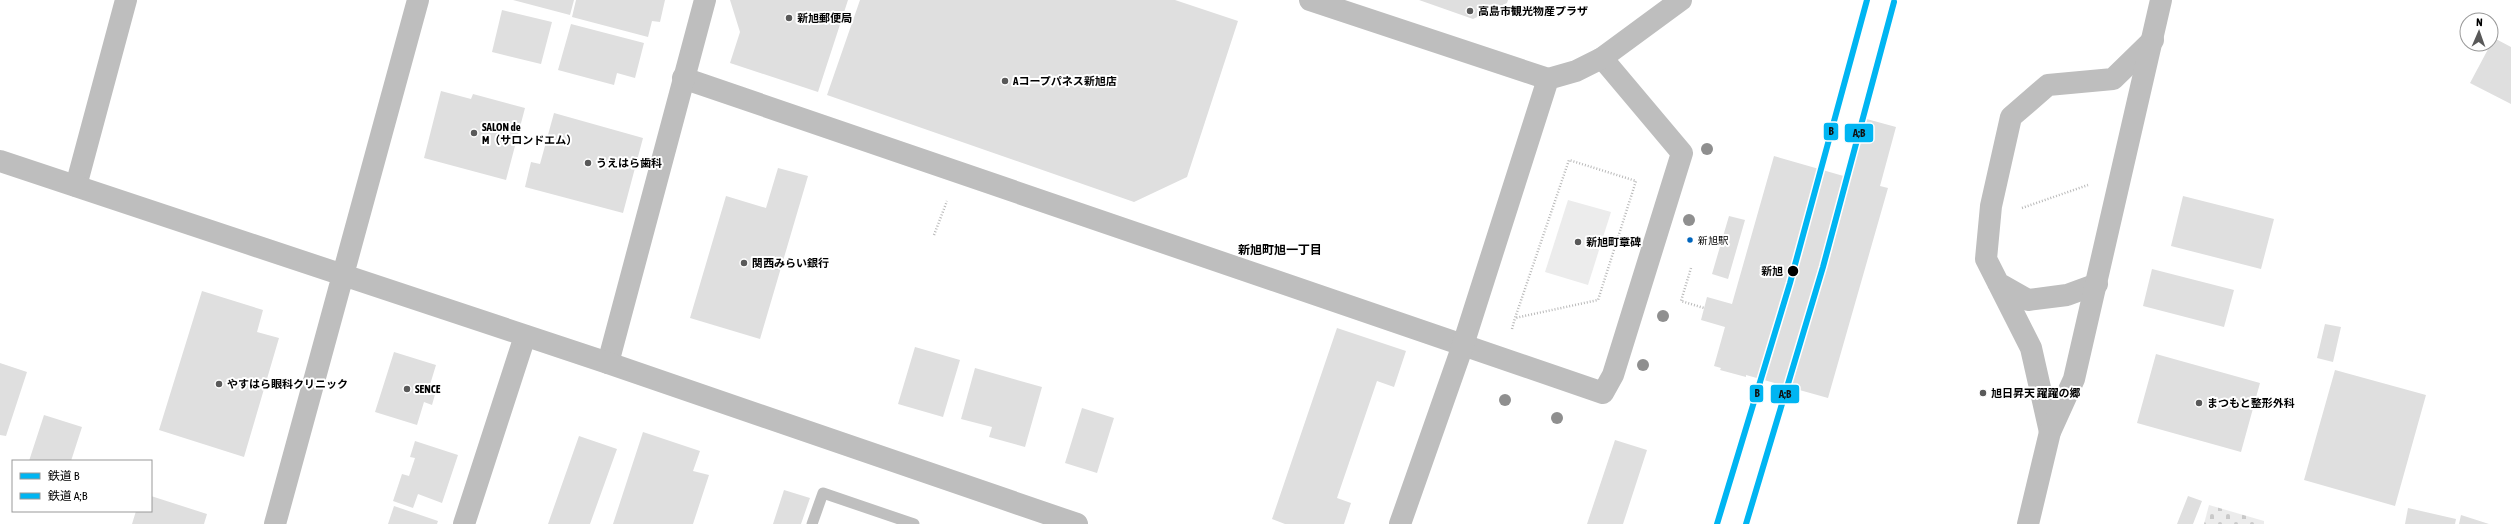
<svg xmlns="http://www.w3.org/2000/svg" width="2511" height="524" viewBox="0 0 2511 524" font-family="'Asap Condensed','Noto Sans JP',sans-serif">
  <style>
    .green { fill: #ececec }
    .cemetery { fill: url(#cemetery-stones) }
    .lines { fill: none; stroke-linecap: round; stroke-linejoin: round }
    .stream { stroke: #bfbfbf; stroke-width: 11 }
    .building { fill: #dfdfdf }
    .path { stroke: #b9b9b9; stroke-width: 2.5; stroke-dasharray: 1 2; stroke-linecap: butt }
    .service { stroke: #bebebe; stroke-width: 22 }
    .minor { stroke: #bebebe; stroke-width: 22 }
    .tertiary { stroke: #bebebe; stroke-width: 22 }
    .rail-1-casing { stroke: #fff; stroke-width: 9 }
    .rail-2-casing { stroke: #fff; stroke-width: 9 }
    .rail-1 { stroke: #00b5f2; stroke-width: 6 }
    .rail-2 { stroke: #00b5f2; stroke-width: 6 }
    .tree { fill: #8f8f8f }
    .poi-dot { fill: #595959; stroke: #fff; stroke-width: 1.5 }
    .bus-dot { fill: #0065bd; stroke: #fff; stroke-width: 1.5 }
    .stop-dot { fill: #000; stroke: #fff; stroke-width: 1.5 }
    .labels { text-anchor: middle; stroke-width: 4; stroke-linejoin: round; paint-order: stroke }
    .bus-label { font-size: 10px; fill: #000; stroke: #fff; text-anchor: start }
    .poi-label { font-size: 11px; font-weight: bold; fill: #000; stroke: #fff; text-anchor: start }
    .stop-label { font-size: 11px; font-weight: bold; fill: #000; stroke: #fff; text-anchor: end }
    .neighbourhood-label { font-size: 12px; font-weight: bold; fill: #000; stroke: #fff }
    .line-badge { stroke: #fff; stroke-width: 1.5 }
    .pale-badge-label { font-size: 11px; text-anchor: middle; font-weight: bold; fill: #111 }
  </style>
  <defs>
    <pattern id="cemetery-stones" width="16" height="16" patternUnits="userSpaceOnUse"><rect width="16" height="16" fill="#ececec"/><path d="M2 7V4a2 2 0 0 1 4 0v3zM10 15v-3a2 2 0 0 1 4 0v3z" fill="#c9c9c9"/></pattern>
  </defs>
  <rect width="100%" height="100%" fill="#fff"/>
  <path class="green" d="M 1568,200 L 1611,212 L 1588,285 L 1545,272 Z"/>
  <path class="cemetery" d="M 2209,505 L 2264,521 L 2264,524 L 2204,524 Z"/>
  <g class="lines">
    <path class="stream" d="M 812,524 L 823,493 L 914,524"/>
  </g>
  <path class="building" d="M 513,0 L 574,0 L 570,15 Z
    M 576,0 L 665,0 L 660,22 L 652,21 L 648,37 L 572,17 Z
    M 730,0 L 848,0 L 818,92 L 730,63 L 740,32 Z
    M 860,0 L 1175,0 L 1238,21 L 1187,177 L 1134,202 L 827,95 Z
    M 1419,0 L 1508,0 L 1507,3 L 1473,19 Z
    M 502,10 L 552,22 L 541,64 L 492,52 Z
    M 571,24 L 644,43 L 635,78 L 617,73 L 614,85 L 558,70 Z
    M 2494,38 L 2511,47 L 2511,104 L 2470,83 Z
    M 441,91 L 471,99 L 473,94 L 525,108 L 506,180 L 424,158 Z
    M 554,113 L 643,138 L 623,213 L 525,187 L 531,162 L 540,164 Z
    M 1863,118 L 1896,127 L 1880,186 L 1888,188 L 1828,398 L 1746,375 L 1746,377 L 1720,370 L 1721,368 L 1714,366 L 1725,327 L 1701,320 L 1707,297 L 1732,304 L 1774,156 L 1847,177 Z
    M 778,168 L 808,176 L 760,339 L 690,318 L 726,196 L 766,208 Z
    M 2183,196 L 2274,219 L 2261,269 L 2171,246 Z
    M 1729,216 L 1745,220 L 1728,279 L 1712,274 Z
    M 2152,269 L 2234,290 L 2224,327 L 2143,306 Z
    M 202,291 L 263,310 L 257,332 L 279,338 L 244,457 L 159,430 Z
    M 2325,324 L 2341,327 L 2333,362 L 2317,358 Z
    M 1337,328 L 1406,351 L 1394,387 L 1377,381 L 1337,498 L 1351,503 L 1344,524 L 1285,524 L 1272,519 Z
    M 915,347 L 960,360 L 943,417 L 898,404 Z
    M 394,352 L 436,365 L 429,388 L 436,391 L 432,405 L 424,402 L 417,425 L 375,412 Z
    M 2156,354 L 2260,383 L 2241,452 L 2137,423 Z
    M 0,363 L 27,372 L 6,436 L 0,435 Z
    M 975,368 L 1042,387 L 1025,447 L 989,437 L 992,427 L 961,419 Z
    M 2335,370 L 2426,395 L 2395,506 L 2304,480 Z
    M 1082,408 L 1114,418 L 1097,473 L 1065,463 Z
    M 44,415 L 82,427 L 71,461 L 29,461 Z
    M 643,432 L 700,451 L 693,471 L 709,475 L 693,524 L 613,524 Z
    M 579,436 L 617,449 L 590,524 L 548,524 Z
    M 1615,440 L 1647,450 L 1623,524 L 1587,524 Z
    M 415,441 L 458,455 L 442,503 L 418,494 L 413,508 L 393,501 L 402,474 L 409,476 L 415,458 L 410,457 Z
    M 784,490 L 810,498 L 801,524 L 773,524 Z
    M 151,496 L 207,514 L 204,524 L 132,524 L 136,511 L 151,511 Z
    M 2188,496 L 2202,501 L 2193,524 L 2177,524 Z
    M 394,506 L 438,521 L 437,524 L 388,524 Z
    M 2408,508 L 2456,519 L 2455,524 L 2405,524 Z
    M 2461,515 L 2489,524 L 2459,524 Z"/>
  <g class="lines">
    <path class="path" d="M 2022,208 L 2088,185
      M 934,235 L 947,201
      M 1691,268 L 1681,301 L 1704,308
      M 1512,329 L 1515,318 L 1569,160 L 1636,181 L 1598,300 L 1515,318"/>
    <path class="service" d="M 683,78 L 1603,393 L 1613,375 L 1682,153 L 1602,58
      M 1998,283 L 2028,300 L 2067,295 L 2097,284
      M 2050,432 L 2031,348 L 1986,259 L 1991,206 L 2011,117 L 2048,85 L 2113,79 L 2153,40"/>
    <path class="minor" d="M 76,186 L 126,0
      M 608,363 L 705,0
      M 464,524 L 525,336"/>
    <path class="tertiary" d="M 1310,0 L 1548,79 L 1576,71 L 1602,58 L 1681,0
      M 0,161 L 608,363 L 1077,524
      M 275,524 L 418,0
      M 1400,524 L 1463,345 L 1548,79
      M 2028,524 L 2050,432 L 2074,379 L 2161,0"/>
    <g class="rail-1-casing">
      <path id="rail-1" d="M 1717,524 L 1790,283 L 1867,0"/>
    </g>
    <g class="rail-2-casing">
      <path id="rail-2" d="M 1746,524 L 1823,267 L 1894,2"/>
    </g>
    <use href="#rail-1" class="rail-1"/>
    <use href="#rail-2" class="rail-2"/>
  </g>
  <g class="tree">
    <circle cx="1707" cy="149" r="6"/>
    <circle cx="1689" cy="220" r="6"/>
    <circle cx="1663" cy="316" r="6"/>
    <circle cx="1643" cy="365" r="6"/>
    <circle cx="1505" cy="400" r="6"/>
    <circle cx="1557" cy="418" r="6"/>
  </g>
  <g class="poi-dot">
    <circle cx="1470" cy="11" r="4"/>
    <circle cx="789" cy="18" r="4"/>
    <circle cx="1005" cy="81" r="4"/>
    <circle cx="474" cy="133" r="4"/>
    <circle cx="588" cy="163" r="4"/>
    <circle cx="1578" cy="242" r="4"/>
    <circle cx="744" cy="263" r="4"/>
    <circle cx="219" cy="384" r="4"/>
    <circle cx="407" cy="389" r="4"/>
    <circle cx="1983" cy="393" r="4"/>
    <circle cx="2199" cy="403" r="4"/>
  </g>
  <circle class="bus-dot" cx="1690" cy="240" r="3.5"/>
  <circle class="stop-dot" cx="1793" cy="271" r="6"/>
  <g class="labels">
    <g class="bus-label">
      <text x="1698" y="244">新旭駅</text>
    </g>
    <g class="poi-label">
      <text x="1478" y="15">高島市観光物産プラザ</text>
      <text x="797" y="22">新旭郵便局</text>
      <text x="1013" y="85">Aコープパネス新旭店</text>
      <text x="482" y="131">SALON de<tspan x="482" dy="13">M（サロンドエム）</tspan></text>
      <text x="596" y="167">うえはら歯科</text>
      <text x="1586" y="246">新旭町章碑</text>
      <text x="752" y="267">関西みらい銀行</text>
      <text x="227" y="388">やすはら眼科クリニック</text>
      <text x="415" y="393">SENCE</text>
      <text x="1991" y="397">旭日昇天 躍躍の郷</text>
      <text x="2207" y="407">まつもと整形外科</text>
    </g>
    <g class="stop-label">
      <text x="1783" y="275">新旭</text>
    </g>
    <g class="neighbourhood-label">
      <text x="1280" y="254">新旭町旭一丁目</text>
    </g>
  </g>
  <g class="line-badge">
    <rect x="1823" y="122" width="16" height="19" rx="4" fill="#00b5f2"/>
    <rect x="1844" y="123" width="30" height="20" rx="4" fill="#00b5f2"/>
    <rect x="1749" y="384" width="15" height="19" rx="4" fill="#00b5f2"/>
    <rect x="1770" y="384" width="30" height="20" rx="4" fill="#00b5f2"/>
  </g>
  <g class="pale-badge-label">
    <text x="1831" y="135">B</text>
    <text x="1859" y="137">A;B</text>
    <text x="1757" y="397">B</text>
    <text x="1785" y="398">A;B</text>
  </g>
  <rect x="12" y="460" width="140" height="52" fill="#ffffff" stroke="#999999"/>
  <rect x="20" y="473" width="20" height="6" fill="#00b5f2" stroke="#999999"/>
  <text x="48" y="480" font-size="12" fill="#000000">鉄道 B</text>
  <rect x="20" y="493" width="20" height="6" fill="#00b5f2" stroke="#999999"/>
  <text x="48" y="500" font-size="12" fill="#000000">鉄道 A;B</text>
  <g transform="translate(2479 32) rotate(2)"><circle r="19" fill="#ffffff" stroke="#999999"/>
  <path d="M0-3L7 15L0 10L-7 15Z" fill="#595959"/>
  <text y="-6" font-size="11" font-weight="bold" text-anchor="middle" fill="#000000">N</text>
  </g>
</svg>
